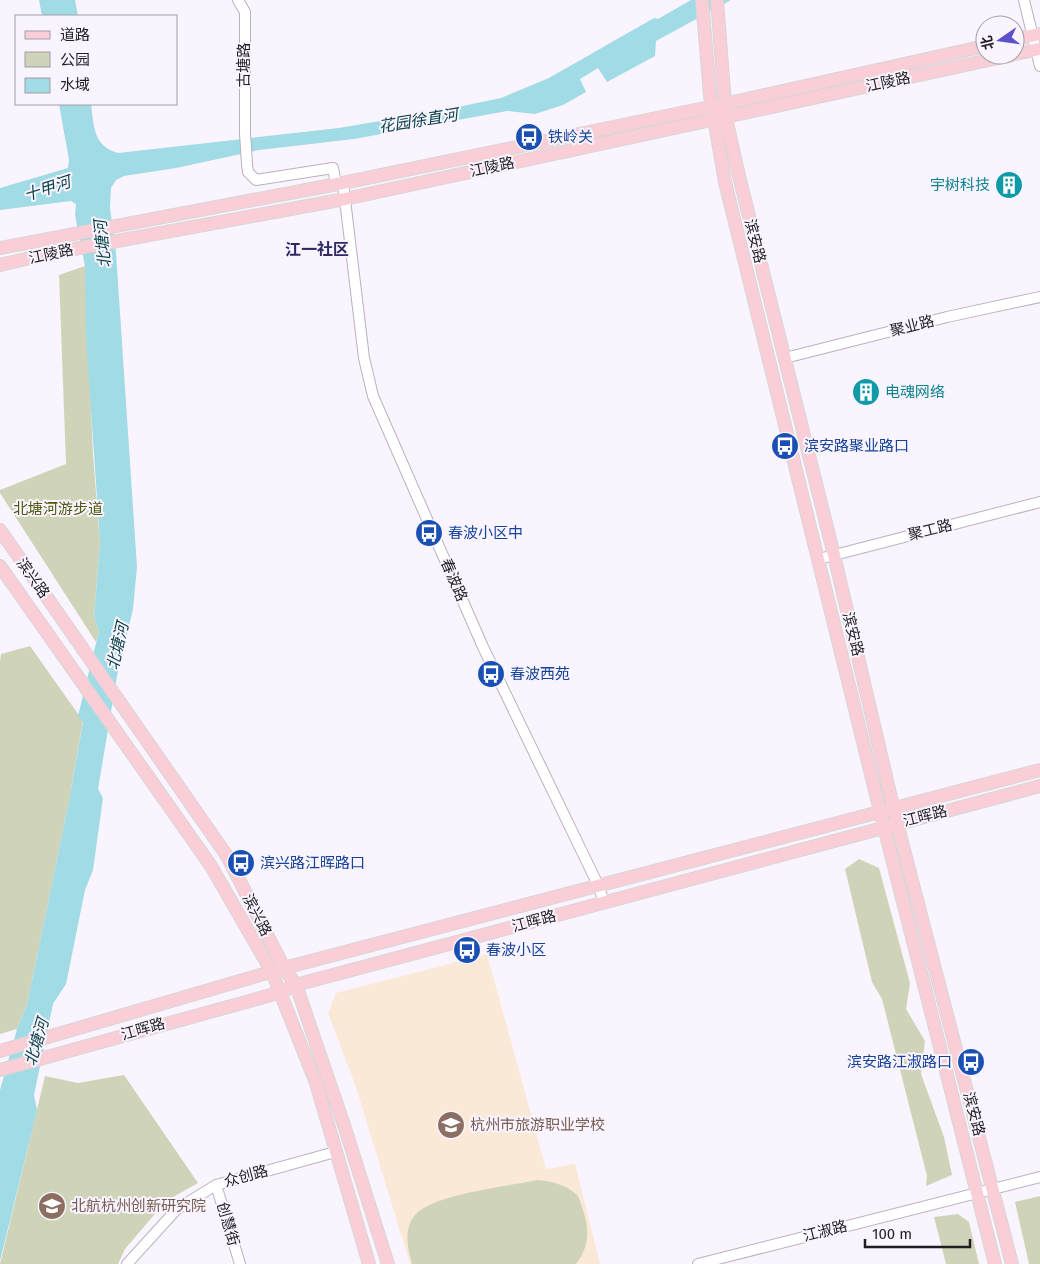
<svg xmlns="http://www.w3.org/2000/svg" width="1040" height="1264" viewBox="0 0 1040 1264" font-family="'Fira Sans','Noto Sans SC',sans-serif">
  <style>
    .education { fill: #fbe9d8 }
    .green { fill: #cfd4b8 }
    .water { fill: #a1dbe5 }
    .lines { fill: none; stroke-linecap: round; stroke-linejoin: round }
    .minor-casing { stroke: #b9b2bf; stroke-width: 12 }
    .major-casing { stroke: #d7d6d7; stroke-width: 14 }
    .minor { stroke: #fff; stroke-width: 10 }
    .major { stroke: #faced7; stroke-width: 12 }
    .minor-bridge-casing { stroke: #b9b2bf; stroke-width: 12; stroke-linecap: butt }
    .minor-bridge { stroke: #fff; stroke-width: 10 }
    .labels { text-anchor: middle; stroke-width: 4; stroke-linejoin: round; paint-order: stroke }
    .street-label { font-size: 15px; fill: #201e23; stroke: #f9f4fe }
    .transit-label { font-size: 15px; fill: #164399; stroke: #f9f4fe; text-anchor: start }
    .culture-label { font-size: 15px; fill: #0d838f; stroke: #f9f4fe; text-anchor: end }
    .park-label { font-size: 15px; fill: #515811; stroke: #f9f4fe }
    .education-label { font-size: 15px; fill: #785e54; stroke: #f9f4fe; text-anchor: start }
    .water-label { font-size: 16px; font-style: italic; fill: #063e46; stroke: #f9f4fe }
    .neighbourhood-label { font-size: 16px; font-weight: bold; fill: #2c2963; stroke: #f9f4fe }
  </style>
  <rect width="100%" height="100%" fill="#f9f4fe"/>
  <path class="education" d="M 487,954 L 546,1169 L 575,1164 L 600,1264 L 410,1264 L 356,1087 L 328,1013 L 336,993 Z"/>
  <path class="green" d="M 85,266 L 93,455 L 100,542 L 94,617 L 99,631 L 96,642 L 0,493 L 0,490 L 66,464 L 59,275 Z
    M 30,646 L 83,721 L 69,801 L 27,1005 L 17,1029 L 0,1034 L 0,662 L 1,654 Z
    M 859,859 L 879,868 L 910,983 L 906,1009 L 925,1041 L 921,1074 L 944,1137 L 952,1175 L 926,1186 L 927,1176 L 882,999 L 872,982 L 845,869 Z
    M 124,1075 L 198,1183 L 166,1201 L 125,1249 L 118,1264 L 0,1264 L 45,1076 L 78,1083 Z
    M 538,1180 C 552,1181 566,1185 577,1195 C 580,1199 581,1205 583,1210 C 590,1230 589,1247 576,1264 L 412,1264 C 407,1248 403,1226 417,1213 C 436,1194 509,1186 538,1180 Z
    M 1040,1196 L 1040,1264 L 1029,1264 L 1015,1202 Z
    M 958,1214 L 969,1222 L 979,1264 L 946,1264 L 934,1217 Z"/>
  <path class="water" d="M 39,0 L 75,0 L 78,16 L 42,16 Z
    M 691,0 L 731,0 L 656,41 L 655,56 L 607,82 L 598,68 L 580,79 L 586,92 L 563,105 L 535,114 L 507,111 L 354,139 L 259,150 L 176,168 L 124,176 L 116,180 L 111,188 L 110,208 L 116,253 L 137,567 L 133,609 L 117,676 L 98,789 L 103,798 L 93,870 L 85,890 L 66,984 L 53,1004 L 34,1095 L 37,1110 L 0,1261 L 0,1090 L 17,1029 L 27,1005 L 69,801 L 83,722 L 78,716 L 99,631 L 94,617 L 100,542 L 86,336 L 85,266 L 75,215 L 76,204 L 71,201 L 0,210 L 0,188 L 68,168 L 69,160 L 59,104 L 91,104 C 94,126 93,146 118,153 L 339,128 L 439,111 L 501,98 L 549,78 L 654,18 L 658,19 Z"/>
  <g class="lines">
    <g class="minor-casing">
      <path id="minor" d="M 238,0 L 245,12 L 245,133
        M 1024,0 L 1040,66
        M 247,164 L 248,172 L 256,180 L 333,168 L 336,184
        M 343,183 L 364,358 L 373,396 L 483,647 L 599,887 L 604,903
        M 785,358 L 947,317 L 1040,297
        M 819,559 L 1040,502
        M 216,1185 L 240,1264
        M 127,1264 L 177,1209 L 216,1185 L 335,1152
        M 698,1264 L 1040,1177"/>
    </g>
    <g class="major-casing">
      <path id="major" d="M 702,0 L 710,95 L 725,182 L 884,827 L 995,1264
        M 717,0 L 726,118 L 739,176 L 834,555 L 897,823 L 1012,1264
        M 1015,39 L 1040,34
        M 1015,54 L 1040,49
        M 0,248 L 343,183 L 724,104 L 985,46
        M 0,265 L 47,254 L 345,199 L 1012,55
        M 0,530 L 227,856 L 284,968 L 296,985 L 344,1125 L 388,1264
        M 0,566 L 211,866 L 272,972 L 316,1083 L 369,1264
        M 0,1051 L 284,968 L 1040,770
        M 0,1070 L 271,995 L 303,983 L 1040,786"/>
    </g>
    <use href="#minor" class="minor"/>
    <use href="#major" class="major"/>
    <g class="minor-bridge-casing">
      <path id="minor-bridge" d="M 245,133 L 247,164"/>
    </g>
    <use href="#minor-bridge" class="minor-bridge"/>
  </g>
  <defs>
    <g id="bus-disc" transform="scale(1.4375)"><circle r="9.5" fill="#1a4fb4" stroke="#f9f4fe"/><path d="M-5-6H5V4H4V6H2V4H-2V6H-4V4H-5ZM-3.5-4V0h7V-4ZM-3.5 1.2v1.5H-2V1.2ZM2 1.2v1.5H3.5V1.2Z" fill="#fff"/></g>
    <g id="building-disc" transform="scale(1.4375)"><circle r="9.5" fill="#0f9aa8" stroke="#f9f4fe"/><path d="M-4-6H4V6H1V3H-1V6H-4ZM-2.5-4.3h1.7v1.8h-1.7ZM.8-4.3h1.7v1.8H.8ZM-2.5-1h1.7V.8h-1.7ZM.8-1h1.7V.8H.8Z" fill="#fff"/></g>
    <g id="school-disc" transform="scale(1.4375)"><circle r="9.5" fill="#8d6e63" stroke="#f9f4fe"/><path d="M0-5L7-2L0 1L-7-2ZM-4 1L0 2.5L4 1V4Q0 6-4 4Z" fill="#fff"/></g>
    <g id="university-disc" transform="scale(1.4375)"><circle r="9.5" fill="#8d6e63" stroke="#f9f4fe"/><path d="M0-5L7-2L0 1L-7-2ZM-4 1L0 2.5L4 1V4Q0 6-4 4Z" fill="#fff"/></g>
  </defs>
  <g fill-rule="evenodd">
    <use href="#bus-disc" x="529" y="137"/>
    <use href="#building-disc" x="1009" y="185"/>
    <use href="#building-disc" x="866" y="392"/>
    <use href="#bus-disc" x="785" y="446"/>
    <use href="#bus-disc" x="429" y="533"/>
    <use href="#bus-disc" x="491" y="674"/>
    <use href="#bus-disc" x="241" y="863"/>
    <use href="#bus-disc" x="467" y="950"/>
    <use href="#bus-disc" x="971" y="1062"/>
    <use href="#school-disc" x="451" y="1125"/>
    <use href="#university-disc" x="52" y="1206"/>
  </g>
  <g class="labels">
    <g class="street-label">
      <text transform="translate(244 65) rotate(-90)" y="5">古塘路</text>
      <text transform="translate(888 82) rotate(-12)" y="5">江陵路</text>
      <text transform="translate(492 167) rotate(-12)" y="5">江陵路</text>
      <text transform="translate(755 241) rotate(76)" y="5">滨安路</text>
      <text transform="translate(51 254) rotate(-12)" y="5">江陵路</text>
      <text transform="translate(912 326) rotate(-14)" y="5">聚业路</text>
      <text transform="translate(930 530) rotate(-14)" y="5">聚工路</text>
      <text transform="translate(33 578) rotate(55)" y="5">滨兴路</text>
      <text transform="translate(454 580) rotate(67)" y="5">春波路</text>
      <text transform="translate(853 634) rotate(76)" y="5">滨安路</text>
      <text transform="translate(925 816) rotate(-14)" y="5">江晖路</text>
      <text transform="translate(257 915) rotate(63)" y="5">滨兴路</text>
      <text transform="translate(534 921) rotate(-15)" y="5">江晖路</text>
      <text transform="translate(143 1029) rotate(-16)" y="5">江晖路</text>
      <text transform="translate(974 1114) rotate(75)" y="5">滨安路</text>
      <text transform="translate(246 1176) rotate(-15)" y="5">众创路</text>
      <text transform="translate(228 1224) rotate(74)" y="5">创慧街</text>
      <text transform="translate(825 1231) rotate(-14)" y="5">江淑路</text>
    </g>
    <g class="transit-label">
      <text x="548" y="142">铁岭关</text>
      <text x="804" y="451">滨安路聚业路口</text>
      <text x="448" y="538">春波小区中</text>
      <text x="510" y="679">春波西苑</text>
      <text x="260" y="868">滨兴路江晖路口</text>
      <text x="486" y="955">春波小区</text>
      <text x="952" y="1067" text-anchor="end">滨安路江淑路口</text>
    </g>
    <g class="culture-label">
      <text x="990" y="190">宇树科技</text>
      <text x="885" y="397" text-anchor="start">电魂网络</text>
    </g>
    <g class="park-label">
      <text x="58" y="514">北塘河游步道</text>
    </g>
    <g class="education-label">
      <text x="470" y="1130">杭州市旅游职业学校</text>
      <text x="71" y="1211">北航杭州创新研究院</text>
    </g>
    <g class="water-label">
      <text transform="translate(418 120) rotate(-9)" y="6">花园徐直河</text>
      <text transform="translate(47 188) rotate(-18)" y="6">十甲河</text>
      <text transform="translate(102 244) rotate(-96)" y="6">北塘河</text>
      <text transform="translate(117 646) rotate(-77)" y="6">北塘河</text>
      <text transform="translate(36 1042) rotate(-73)" y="6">北塘河</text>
    </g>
    <g class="neighbourhood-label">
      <text x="317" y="255">江一社区</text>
    </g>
  </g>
  <rect x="15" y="15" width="162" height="90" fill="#f9f4fe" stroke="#a29ea6"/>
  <rect x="25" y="31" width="25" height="8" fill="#faced7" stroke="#a29ea6"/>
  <text x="60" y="40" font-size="15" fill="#201e23">道路</text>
  <rect x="25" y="52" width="25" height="15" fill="#cfd4b8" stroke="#a29ea6"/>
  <text x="60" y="65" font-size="15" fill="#201e23">公园</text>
  <rect x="25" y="78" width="25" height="15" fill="#a1dbe5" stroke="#a29ea6"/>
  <text x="60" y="90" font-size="15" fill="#201e23">水域</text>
  <g transform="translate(1000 40) rotate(257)"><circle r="24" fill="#f9f4fe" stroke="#a29ea6"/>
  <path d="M0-4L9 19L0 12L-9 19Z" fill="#5b52ca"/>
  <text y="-8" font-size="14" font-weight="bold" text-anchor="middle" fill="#201e23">北</text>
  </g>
  <path d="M865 1239v8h105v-8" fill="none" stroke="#201e23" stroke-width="2.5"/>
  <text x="872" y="1239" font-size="15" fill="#201e23" stroke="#f9f4fe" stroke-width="4" paint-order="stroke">100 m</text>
</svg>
